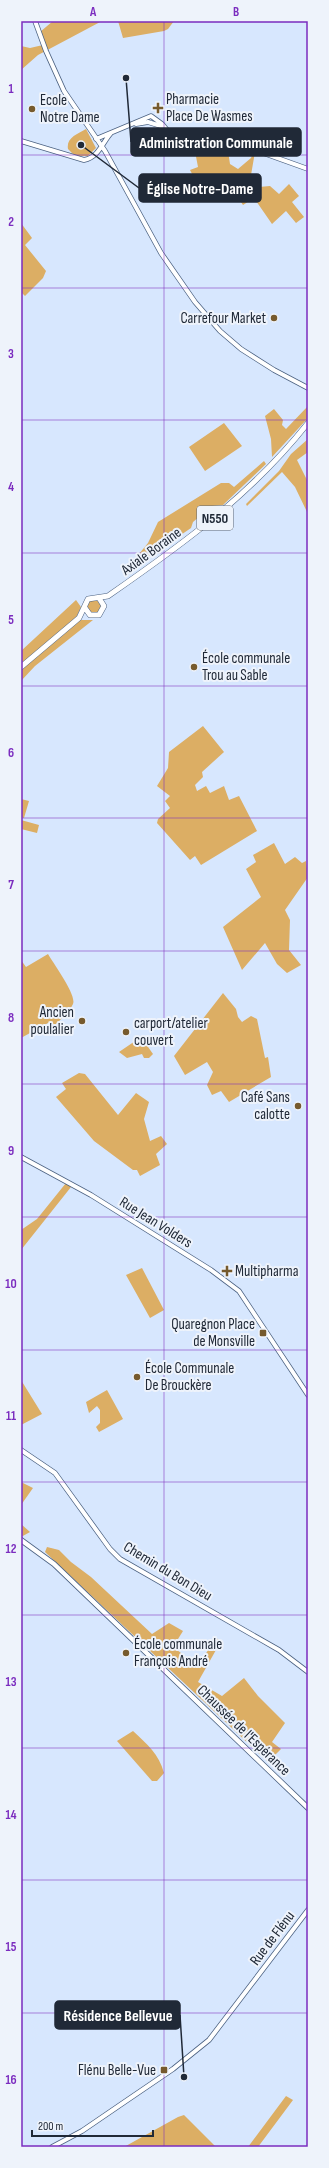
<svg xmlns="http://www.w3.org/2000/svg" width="329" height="2168" viewBox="0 0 329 2168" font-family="'Sofia Sans Condensed',sans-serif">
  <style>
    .green { fill: #dcae64 }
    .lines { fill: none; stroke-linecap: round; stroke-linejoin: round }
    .tertiary-casing { stroke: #4c6282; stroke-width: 5.5 }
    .secondary-casing { stroke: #4c6282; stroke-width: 6 }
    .primary-casing { stroke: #4c6282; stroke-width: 6 }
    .tertiary { stroke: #fff; stroke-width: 4 }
    .secondary { stroke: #fff; stroke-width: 4.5 }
    .primary { stroke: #fff; stroke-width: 5 }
    .grid { fill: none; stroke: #7b2cbf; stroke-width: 1; stroke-opacity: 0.55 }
    .poi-dot { fill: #765a2d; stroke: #eef3fb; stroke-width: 1.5 }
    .labels { text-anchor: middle; stroke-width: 4; stroke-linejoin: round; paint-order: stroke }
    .shield { fill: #eef3fb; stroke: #5e6672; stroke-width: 1 }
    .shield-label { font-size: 14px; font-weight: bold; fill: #202937 }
    .poi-label { font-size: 15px; fill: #202937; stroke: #eef3fb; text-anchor: start }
    .street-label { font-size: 15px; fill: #202937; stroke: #eef3fb }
    .leader { fill: none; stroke: #202937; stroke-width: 1.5 }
    .callout-dot { fill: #202937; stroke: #eef3fb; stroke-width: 1.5 }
    .callout { fill: #202937; stroke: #202937; stroke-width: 1.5 }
    .callout-label { font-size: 16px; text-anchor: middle; font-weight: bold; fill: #fff }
    .neatline { fill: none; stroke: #7b2cbf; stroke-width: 1.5 }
    .grid-label { font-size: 13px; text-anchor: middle; font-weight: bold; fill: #7b2cbf }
  </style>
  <rect width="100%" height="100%" fill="#d7e7fe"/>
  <path class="green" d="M 53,21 L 102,21 L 38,55 L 21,70 L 21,46 L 30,48 L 43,45 L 40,32 Z
    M 118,21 L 174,21 L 168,29 L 164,31 L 123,38 Z
    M 86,129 L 96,148 L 88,156 L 75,156 L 68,149 C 66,138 77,134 86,129 Z
    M 194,146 L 216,149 L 217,147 L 228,151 L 230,164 L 238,169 L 251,158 L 254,151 L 255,152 L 251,175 L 259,187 L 270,186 L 279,194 L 289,184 L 299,196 L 292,202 L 304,217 L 296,223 L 286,211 L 272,224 L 254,198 L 243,205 L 236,195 L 224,200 L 212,185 L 201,191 L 190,170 L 198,167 Z
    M 21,223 L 32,238 L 25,245 L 46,271 L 43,278 L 25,296 L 21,292 Z
    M 308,406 L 308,418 L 272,457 L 271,439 L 265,416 L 274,409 L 283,420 L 282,425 L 286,429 Z
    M 224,423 L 242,446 L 205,471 L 189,447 Z
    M 308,439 L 308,452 L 297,460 L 308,482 L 308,514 L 295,487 L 282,472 L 247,506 L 246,504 L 279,471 L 291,454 Z
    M 264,461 L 266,464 L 223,505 L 212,506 L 193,522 L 191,528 L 144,560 L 139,554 L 148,543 L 158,522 L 221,483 L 229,483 L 234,487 Z
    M 76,600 L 81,607 L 77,616 L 80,620 L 93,620 L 35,666 L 21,681 L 21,651 Z
    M 97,600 L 101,606 L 98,613 L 93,614 L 89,612 L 87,605 L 89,601 Z
    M 203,726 L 224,752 L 202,772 L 203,777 L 195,785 L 197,791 L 206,786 L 210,793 L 224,786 L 229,800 L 239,796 L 257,831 L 201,865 L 195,856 L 190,860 L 157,823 L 158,819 L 170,808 L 165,801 L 170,796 L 157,786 L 168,768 L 169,752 Z
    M 21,799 L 29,801 L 24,818 L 21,817 Z
    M 21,820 L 39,825 L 37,833 L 21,829 Z
    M 274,843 L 285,864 L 295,857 L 302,863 L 306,861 L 308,877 L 285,910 L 290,920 L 289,950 L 301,965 L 287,973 L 277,964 L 265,943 L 242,970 L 223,927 L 261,897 L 246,869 L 256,862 L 253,855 Z
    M 48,954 C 53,963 77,995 73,1004 C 70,1011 60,1020 55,1025 L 48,1023 L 21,1038 L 21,960 L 26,967 Z
    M 223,993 L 236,1009 L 238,1017 L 242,1022 L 251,1016 L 257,1019 L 265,1058 L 268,1057 L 271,1077 L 229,1102 L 221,1091 L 212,1095 L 207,1085 L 213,1072 L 207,1062 L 185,1075 L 174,1056 Z
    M 141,1037 L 153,1054 L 149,1058 L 144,1058 L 142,1054 L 127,1058 L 119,1052 Z
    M 79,1073 L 85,1074 L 118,1115 L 136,1093 L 149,1102 L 144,1119 L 150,1141 L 161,1136 L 167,1144 L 156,1154 L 160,1165 L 140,1176 L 137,1170 L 133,1170 L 94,1141 L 56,1097 L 66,1089 L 62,1083 Z
    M 66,1183 L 71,1187 L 21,1250 L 21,1230 L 37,1219 Z
    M 142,1268 L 164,1310 L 150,1318 L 126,1275 Z
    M 21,1380 L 42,1414 L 21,1425 Z
    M 107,1390 L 123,1419 L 99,1432 L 96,1427 L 100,1423 L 100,1410 L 97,1406 L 89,1413 L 86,1402 Z
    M 21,1482 L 33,1488 L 21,1505 Z
    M 21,1524 L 30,1532 L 21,1537 Z
    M 47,1547 L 59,1550 L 71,1562 L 91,1577 L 152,1634 L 169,1623 L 183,1631 L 173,1647 L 181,1653 L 182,1659 L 197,1667 L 216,1638 L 221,1641 L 198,1682 L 222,1696 L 244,1678 L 258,1696 L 285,1723 L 272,1742 L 281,1749 L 268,1762 L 45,1552 Z
    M 133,1731 C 147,1744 159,1754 164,1773 L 157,1781 L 152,1781 L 117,1741 Z
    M 286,2096 L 293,2100 L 258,2147 L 248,2147 Z
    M 184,2115 L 216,2147 L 124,2147 L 178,2117 Z"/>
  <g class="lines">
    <g class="tertiary-casing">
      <path id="tertiary" d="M 35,21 L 46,51 L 64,91 L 105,151 L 161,253 L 195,302 L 220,331 L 241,349 L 274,370 L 308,388
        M 136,124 L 148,122 L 164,127
        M 96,139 L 151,116 L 162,124 L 167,130 L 176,133 L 213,135 L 308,169
        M 21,141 L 84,160 C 99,157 102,143 111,133
        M 21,1157 L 91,1195 L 211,1270 L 239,1291 L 308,1395
        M 21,1450 L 55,1473 L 110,1549 L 120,1559 L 279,1650 L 308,1672
        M 52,2147 L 82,2131 L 123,2103 L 173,2069 L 209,2040 L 308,1910"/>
    </g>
    <g class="secondary-casing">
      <path id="secondary" d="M 21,1540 L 54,1564 L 308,1808"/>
    </g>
    <g class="primary-casing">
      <path id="primary" d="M 85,608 L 90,615 L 99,615 L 104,606 L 99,598
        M 21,667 L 79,618 L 88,599 L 108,596 C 183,544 251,495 308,423"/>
    </g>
    <use href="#tertiary" class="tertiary"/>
    <use href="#secondary" class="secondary"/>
    <use href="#primary" class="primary"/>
  </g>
  <path class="grid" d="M 164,21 L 164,2147M 21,155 L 308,155M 21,288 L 308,288M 21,420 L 308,420M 21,553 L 308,553M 21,686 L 308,686M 21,818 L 308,818M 21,951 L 308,951M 21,1084 L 308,1084M 21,1217 L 308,1217M 21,1350 L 308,1350M 21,1482 L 308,1482M 21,1615 L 308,1615M 21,1748 L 308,1748M 21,1880 L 308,1880M 21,2013 L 308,2013"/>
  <g class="poi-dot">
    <path d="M156 102h4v4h4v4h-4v4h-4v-4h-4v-4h4z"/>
    <circle cx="32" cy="109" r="4"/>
    <circle cx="274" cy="318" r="4"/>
    <circle cx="194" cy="667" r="4"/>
    <circle cx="82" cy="1021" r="4"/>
    <circle cx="126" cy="1032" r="4"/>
    <circle cx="298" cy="1106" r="4"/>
    <path d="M225 1265h4v4h4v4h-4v4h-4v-4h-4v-4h4z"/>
    <rect x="259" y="1329" width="8" height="8" rx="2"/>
    <circle cx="137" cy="1377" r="4"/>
    <circle cx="126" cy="1653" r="4"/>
    <rect x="160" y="2066" width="8" height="8" rx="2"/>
  </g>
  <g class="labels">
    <rect class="shield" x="197" y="506" width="36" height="24" rx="3"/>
    <g class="shield-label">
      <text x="215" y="523">N550</text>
    </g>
    <g class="poi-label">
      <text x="166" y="104">Pharmacie<tspan x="166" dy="17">Place De Wasmes</tspan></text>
      <text x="40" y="105">Ecole<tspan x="40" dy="17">Notre Dame</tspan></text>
      <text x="266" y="323" text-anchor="end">Carrefour Market</text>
      <text x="202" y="663">École communale<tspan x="202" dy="17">Trou au Sable</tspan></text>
      <text x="74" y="1017" text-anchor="end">Ancien<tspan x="74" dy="17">poulalier</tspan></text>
      <text x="134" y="1028">carport/atelier<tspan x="134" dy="17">couvert</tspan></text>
      <text x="290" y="1102" text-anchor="end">Café Sans<tspan x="290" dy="17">calotte</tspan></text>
      <text x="235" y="1276">Multipharma</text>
      <text x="255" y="1329" text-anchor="end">Quaregnon Place<tspan x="255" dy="17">de Monsville</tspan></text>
      <text x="145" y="1373">École Communale<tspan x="145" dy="17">De Brouckère</tspan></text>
      <text x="134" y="1649">École communale<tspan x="134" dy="17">François André</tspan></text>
      <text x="156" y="2075" text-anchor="end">Flénu Belle-Vue</text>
    </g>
    <g class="street-label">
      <text transform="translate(151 551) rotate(-36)" y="5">Axiale Boraine</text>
      <text transform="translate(156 1222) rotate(32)" y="5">Rue Jean Volders</text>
      <text transform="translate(168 1571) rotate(31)" y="5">Chemin du Bon Dieu</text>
      <text transform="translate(244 1730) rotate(44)" y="5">Chaussée de l'Espérance</text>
      <text transform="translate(272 1938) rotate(-53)" y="5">Rue de Flénu</text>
    </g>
  </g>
  <path class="leader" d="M126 78L131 142M81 145L139 188M184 2077L180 2015"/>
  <g class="callout-dot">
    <circle cx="126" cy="78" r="4"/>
    <circle cx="81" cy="145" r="4"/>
    <circle cx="184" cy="2077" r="4"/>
  </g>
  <g class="callout">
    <rect x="131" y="128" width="170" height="28" rx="4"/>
    <rect x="139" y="174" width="122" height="28" rx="4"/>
    <rect x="55" y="2001" width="125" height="28" rx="4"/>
  </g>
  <g class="callout-label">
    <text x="216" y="148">Administration Communale</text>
    <text x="200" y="194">Église Notre-Dame</text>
    <text x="118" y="2021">Résidence Bellevue</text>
  </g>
  <rect width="329" height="2168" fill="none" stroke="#eef3fb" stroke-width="44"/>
  <path d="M32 2130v6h121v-6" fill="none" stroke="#202937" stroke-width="2"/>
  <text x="38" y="2130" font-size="12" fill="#202937" stroke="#eef3fb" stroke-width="3" paint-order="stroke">200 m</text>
  <rect x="22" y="22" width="285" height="2124" class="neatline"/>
  <g class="grid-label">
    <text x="93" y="16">A</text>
    <text x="236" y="16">B</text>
    <text x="11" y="93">1</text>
    <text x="11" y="226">2</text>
    <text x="11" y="358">3</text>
    <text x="11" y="491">4</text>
    <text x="11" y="624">5</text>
    <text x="11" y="757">6</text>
    <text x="11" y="889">7</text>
    <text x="11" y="1022">8</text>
    <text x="11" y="1155">9</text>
    <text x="11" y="1288">10</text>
    <text x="11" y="1420">11</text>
    <text x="11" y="1553">12</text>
    <text x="11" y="1686">13</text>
    <text x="11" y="1819">14</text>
    <text x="11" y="1951">15</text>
    <text x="11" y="2084">16</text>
  </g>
</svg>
